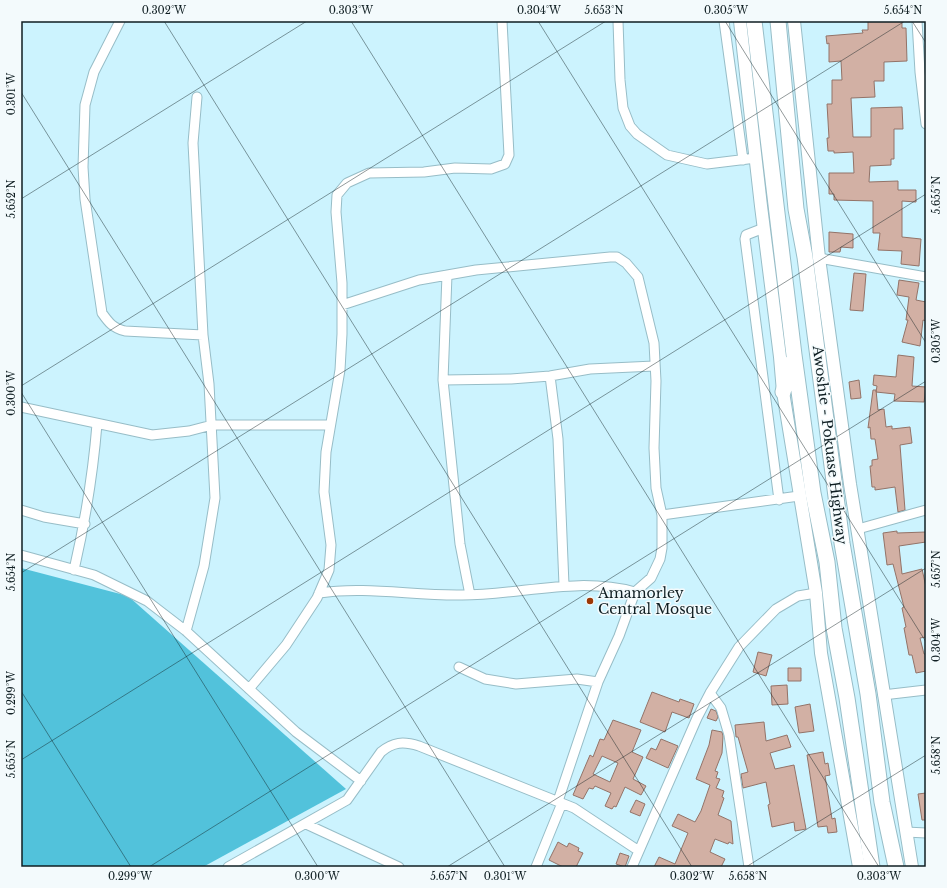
<svg xmlns="http://www.w3.org/2000/svg" width="947" height="888" viewBox="0 0 947 888" font-family="'Libre Baskerville',serif">
  <style>
    .forest { fill: #52c2db }
    .building { fill: #d2b0a4; stroke: #937368; fill-rule: evenodd }
    .lines { fill: none; stroke-linecap: round; stroke-linejoin: round }
    .minor-casing { stroke: #97bdc7; stroke-width: 11 }
    .tertiary-casing { stroke: #97bdc7; stroke-width: 14 }
    .primary-casing { stroke: #97bdc7; stroke-width: 17 }
    .minor { stroke: #fff; stroke-width: 9 }
    .tertiary { stroke: #fff; stroke-width: 12 }
    .primary { stroke: #fff; stroke-width: 15 }
    .ticks { fill: none; stroke: #0f1e22; stroke-width: 1; stroke-opacity: 0.45 }
    .poi-dot { fill: #9c3705; stroke: #f3fafc; stroke-width: 1.5 }
    .labels { text-anchor: middle; stroke-width: 3; stroke-linejoin: round; paint-order: stroke }
    .street-label { font-size: 14px; fill: #0f1e22; stroke: #f3fafc }
    .poi-label { font-size: 14px; fill: #0f1e22; stroke: #f3fafc; text-anchor: start }
    .neatline { fill: none; stroke: #0f1e22; stroke-width: 1.5 }
    .ticks-label { font-size: 10px; text-anchor: middle; fill: #0f1e22 }
  </style>
  <rect width="100%" height="100%" fill="#ccf3fe"/>
  <path class="forest" d="M 21,568 L 128,596 L 346,789 L 203,867 L 21,867 Z"/>
  <path class="building" d="M 868,21 L 902,21 L 902,28 L 906,28 L 907,61 L 884,62 L 884,81 L 874,81 L 875,97 L 851,98 L 853,137 L 871,137 L 871,108 L 902,107 L 903,129 L 894,129 L 894,159 L 891,159 L 891,165 L 870,166 L 869,182 L 898,181 L 898,190 L 916,190 L 916,202 L 902,201 L 902,237 L 921,239 L 919,266 L 901,264 L 902,251 L 878,250 L 880,233 L 873,233 L 873,201 L 834,200 L 834,194 L 829,194 L 829,173 L 854,173 L 853,152 L 834,153 L 834,151 L 828,151 L 827,138 L 829,138 L 827,104 L 832,104 L 832,80 L 842,80 L 841,61 L 829,62 L 829,43 L 827,44 L 826,36 L 863,33 L 862,30 L 868,30 Z
    M 829,232 L 853,234 L 853,248 L 841,247 L 840,252 L 829,252 Z
    M 854,273 L 866,274 L 863,311 L 850,310 Z
    M 899,280 L 919,283 L 916,300 L 926,302 L 926,321 L 923,320 L 920,346 L 902,342 L 908,320 L 906,320 L 909,297 L 897,295 Z
    M 898,355 L 914,357 L 912,386 L 926,387 L 924,402 L 894,401 L 895,394 L 876,392 L 877,386 L 873,385 L 874,375 L 896,377 Z
    M 859,380 L 861,398 L 851,399 L 849,382 Z
    M 873,390 L 876,390 L 878,410 L 884,409 L 886,427 L 892,426 L 892,429 L 910,427 L 912,443 L 900,445 L 905,510 L 898,512 L 895,487 L 875,490 L 875,487 L 872,487 L 870,466 L 872,466 L 872,460 L 878,459 L 875,439 L 871,439 L 870,427 L 868,428 Z
    M 897,531 L 897,533 L 926,532 L 926,542 L 899,546 L 902,574 L 922,569 L 926,587 L 926,637 L 920,638 L 924,654 L 926,654 L 926,671 L 916,673 L 912,655 L 909,655 L 904,628 L 906,627 L 902,608 L 904,607 L 893,564 L 887,565 L 883,533 Z
    M 758,652 L 772,655 L 766,676 L 753,672 Z
    M 788,668 L 801,668 L 801,681 L 788,681 Z
    M 787,685 L 788,704 L 772,705 L 771,686 Z
    M 652,692 L 679,702 L 680,699 L 694,704 L 689,718 L 672,712 L 665,732 L 640,722 Z
    M 810,704 L 814,731 L 799,733 L 795,707 Z
    M 711,709 L 716,711 L 718,717 L 716,721 L 707,718 Z
    M 613,720 L 641,730 L 632,752 L 643,757 L 633,779 L 646,786 L 641,795 L 625,787 L 616,807 L 614,806 L 612,809 L 605,806 L 611,793 L 595,786 L 593,789 L 589,788 L 583,799 L 573,795 L 590,755 L 593,757 L 600,739 L 604,740 ZM 602,756 L 618,763 L 610,782 L 593,774 Z
    M 764,722 L 766,741 L 787,735 L 791,747 L 770,753 L 775,769 L 794,765 L 806,829 L 795,831 L 794,822 L 772,827 L 768,805 L 770,804 L 766,782 L 743,788 L 741,774 L 748,772 L 738,737 L 736,737 L 735,725 Z
    M 712,730 L 722,732 L 723,736 L 722,753 L 715,771 L 718,772 L 716,778 L 720,779 L 716,788 L 724,791 L 722,797 L 724,798 L 718,815 L 731,821 L 733,844 L 729,842 L 728,844 L 715,839 L 710,852 L 725,859 L 721,867 L 654,867 L 659,857 L 675,864 L 688,833 L 672,826 L 678,814 L 695,822 L 701,811 L 710,785 L 696,779 L 709,745 Z
    M 661,739 L 678,746 L 668,768 L 646,758 L 651,748 L 656,750 Z
    M 823,752 L 825,764 L 828,763 L 830,775 L 825,776 L 832,819 L 835,818 L 837,832 L 828,833 L 827,826 L 818,827 L 807,755 Z
    M 926,793 L 926,820 L 922,820 L 918,794 Z
    M 636,800 L 645,804 L 640,816 L 630,812 Z
    M 558,842 L 567,847 L 569,843 L 579,848 L 578,851 L 583,853 L 576,867 L 563,867 L 549,860 Z
    M 620,853 L 629,856 L 625,867 L 616,864 Z"/>
  <g class="lines">
    <g class="minor-casing">
      <path id="minor" d="M 120,21 L 94,72 L 85,105 L 83,167 L 85,199 L 102,313 C 109,323 113,328 125,331 L 203,335
        M 618,21 L 620,80 L 623,108 L 630,126 L 637,134 L 667,155 L 707,164 L 756,158
        M 724,21 L 743,160
        M 917,21 L 920,72 L 926,124
        M 764,228 L 746,235 L 745,239 L 779,500
        M 819,258 L 926,277
        M 447,275 L 443,380 L 460,544 L 470,595
        M 342,305 L 419,280 L 476,270 L 610,257 L 617,257 L 626,263 L 638,277 L 654,343 L 656,381 L 654,448 L 656,488 L 662,515 L 662,548 L 660,559 L 651,578 L 635,592 L 619,636 L 598,682 L 558,801
        M 550,376 L 558,439 L 564,585
        M 443,380 L 511,379 L 550,376 L 590,369 L 654,366
        M 21,407 L 152,435 L 189,431 L 212,425 L 330,425
        M 21,510 L 44,517 L 85,524
        M 662,515 L 799,496
        M 858,529 L 926,510
        M 21,555 L 94,575 L 147,601 L 186,631 L 296,732 L 361,781
        M 74,570 C 85,522 93,474 97,424
        M 319,593 C 367,586 414,596 462,595 C 521,595 577,576 635,592
        M 186,631 L 204,566 L 215,498 L 209,384 L 203,335 L 193,143 L 197,97
        M 459,667 L 485,679 L 516,684 L 577,679 L 598,682
        M 249,689 L 286,645 L 317,598 L 329,570 L 331,545 L 324,492 L 326,452 L 340,370 L 342,334 L 342,283 L 336,212 L 337,195 L 347,183 L 369,173 L 424,172 L 455,168 L 491,169 L 505,164 L 509,155 L 502,21
        M 710,693 L 721,708 L 729,735 L 749,867
        M 883,695 L 926,690
        M 306,824 L 399,867
        M 906,832 L 926,833
        M 228,867 L 347,800 L 381,752 C 393,742 403,741 419,746 L 574,808 L 639,851
        M 536,867 L 562,803
        M 632,867 L 697,718 L 710,693 L 739,647 L 776,609 L 798,596 L 816,593"/>
    </g>
    <g class="tertiary-casing">
      <path id="tertiary" d="M 740,21 L 761,206 L 780,357 L 783,392 L 816,593 L 821,653 L 859,867
        M 794,21 L 819,258 L 850,484 L 912,867"/>
    </g>
    <g class="primary-casing">
      <path id="primary" d="M 754,21 L 794,355 L 813,493 L 827,562 L 834,628 L 847,698 L 872,867
        M 778,21 L 796,209 L 805,257 L 842,543 L 868,694 L 882,802 L 896,867
        M 783,392 L 792,362"/>
    </g>
    <use href="#minor" class="minor"/>
    <use href="#tertiary" class="tertiary"/>
    <use href="#primary" class="primary"/>
  </g>
  <path class="ticks" d="M 164,21 L 692,867M 351,21 L 879,867M 538,21 L 926,642M 725,21 L 926,343M 912,21 L 926,43M 21,92 L 505,867M 21,199 L 307,21M 21,386 L 606,21M 21,392 L 318,867M 21,573 L 905,21M 21,691 L 131,867M 21,760 L 926,194M 149,867 L 926,381M 447,867 L 926,568M 746,867 L 926,755"/>
  <circle class="poi-dot" cx="590" cy="601" r="4"/>
  <g class="labels">
    <g class="street-label">
      <text transform="translate(830 445) rotate(83)" y="5">Awoshie - Pokuase Highway</text>
    </g>
    <g class="poi-label">
      <text x="598" y="598">Amamorley<tspan x="598" dy="16">Central Mosque</tspan></text>
    </g>
  </g>
  <rect width="947" height="888" fill="none" stroke="#f3fafc" stroke-width="44"/>
  <rect x="22" y="22" width="903" height="844" class="neatline"/>
  <g class="ticks-label">
    <text x="164" y="14">0.302°W</text>
    <text x="351" y="14">0.303°W</text>
    <text x="539" y="14">0.304°W</text>
    <text x="604" y="14">5.653°N</text>
    <text x="726" y="14">0.305°W</text>
    <text x="903" y="14">5.654°N</text>
    <text transform="translate(11 94) rotate(-90)" y="4">0.301°W</text>
    <text transform="translate(936 195) rotate(-90)" y="4">5.655°N</text>
    <text transform="translate(11 199) rotate(-90)" y="4">5.652°N</text>
    <text transform="translate(936 341) rotate(-90)" y="4">0.305°W</text>
    <text transform="translate(11 393) rotate(-90)" y="4">0.300°W</text>
    <text transform="translate(936 569) rotate(-90)" y="4">5.657°N</text>
    <text transform="translate(11 572) rotate(-90)" y="4">5.654°N</text>
    <text transform="translate(936 640) rotate(-90)" y="4">0.304°W</text>
    <text transform="translate(11 693) rotate(-90)" y="4">0.299°W</text>
    <text transform="translate(936 755) rotate(-90)" y="4">5.658°N</text>
    <text transform="translate(11 759) rotate(-90)" y="4">5.655°N</text>
    <text x="130" y="880">0.299°W</text>
    <text x="317" y="880">0.300°W</text>
    <text x="449" y="880">5.657°N</text>
    <text x="505" y="880">0.301°W</text>
    <text x="692" y="880">0.302°W</text>
    <text x="748" y="880">5.658°N</text>
    <text x="879" y="880">0.303°W</text>
  </g>
</svg>
